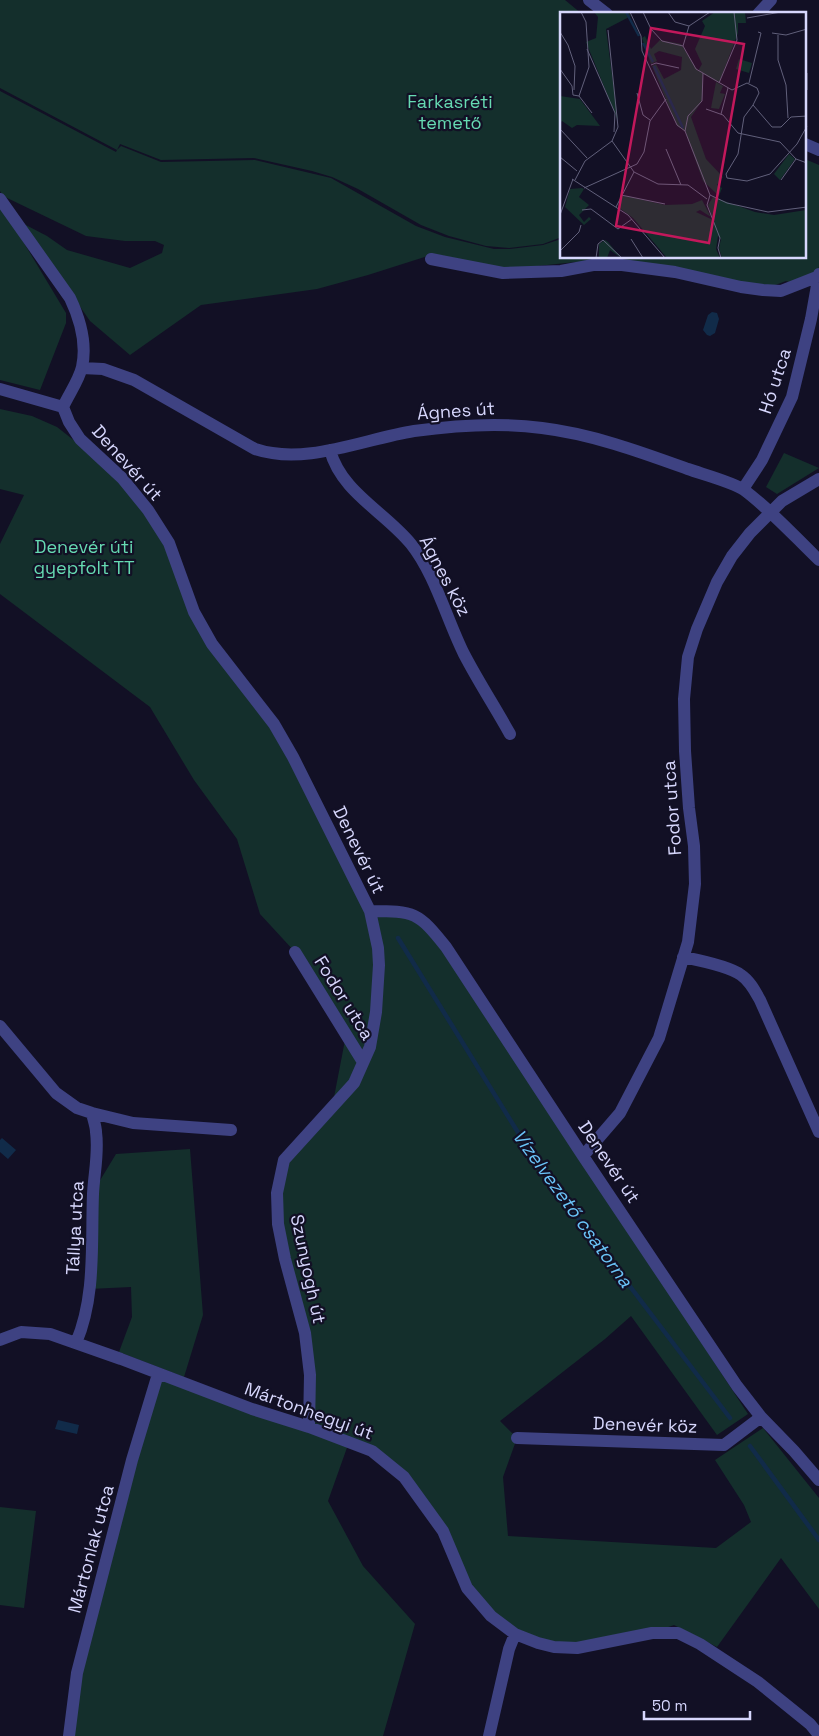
<svg xmlns="http://www.w3.org/2000/svg" width="819" height="1736" viewBox="0 0 819 1736" font-family="'Space Grotesk',sans-serif">
  <style>
    .green { fill: #142f2c }
    .water { fill: #112b49 }
    .lines { fill: none; stroke-linecap: round; stroke-linejoin: round }
    .stream { stroke: #112b49; stroke-width: 4.5 }
    .minor { stroke: #3e4282; stroke-width: 12 }
    .labels { text-anchor: middle; stroke-width: 4.5; stroke-linejoin: round; paint-order: stroke }
    .park-label { font-size: 18px; fill: #66dab2; stroke: #121025 }
    .street-label { font-size: 18px; fill: #d7d7fd; stroke: #121025 }
    .water-label { font-size: 19px; font-style: italic; fill: #6ac4f8; stroke: #121025 }
    .inset-river { fill: none; stroke: #112b49; stroke-width: 2.5 }
    .inset-road { fill: none; stroke: #61607b; stroke-width: 1 }
    .view { fill: #c2185b; fill-opacity: 0.15; stroke: #c2185b; stroke-width: 2.5 }
    .inset-edge { fill: none; stroke: #d7d7fd; stroke-width: 2.5 }
  </style>
  <rect width="100%" height="100%" fill="#121025"/>
  <path class="green" d="M 0,0 L 565,0 L 582,14 L 562,14 L 562,238 L 559,238 L 543,244 L 509,248 L 486,246 L 449,236 L 421,225 L 358,189 L 332,177 L 312,171 L 254,158 L 161,160 L 120,144 L 117,150 L 121,146 L 161,162 L 255,160 L 331,178 L 416,226 L 445,237 L 494,249 L 510,249 L 543,245 L 561,239 L 562,258 L 805,258 L 805,159 L 819,165 L 819,266 L 817,277 L 795,284 L 786,281 L 770,287 L 576,262 L 508,269 L 434,254 L 368,275 L 317,289 L 201,305 L 130,355 L 90,321 L 22,223 L 47,236 L 67,250 L 130,268 L 162,253 L 164,245 L 155,241 L 125,241 L 86,236 L 3,196 L 0,191 L 0,91 L 116,152 L 117,150 L 0,88 Z
    M 0,203 L 66,313 L 66,323 L 40,390 L 0,380 Z
    M 0,409 L 32,416 L 57,427 L 122,478 L 148,510 L 194,612 L 274,724 L 370,911 L 427,923 L 748,1414 L 717,1435 L 631,1316 L 605,1339 L 500,1421 L 517,1438 L 503,1477 L 508,1536 L 716,1548 L 751,1522 L 744,1505 L 715,1460 L 763,1428 L 819,1498 L 819,1609 L 781,1558 L 717,1647 L 674,1625 L 652,1633 L 577,1648 L 515,1634 L 467,1588 L 443,1531 L 404,1477 L 349,1442 L 328,1501 L 363,1566 L 415,1624 L 383,1736 L 69,1736 L 77,1673 L 158,1374 L 308,1427 L 310,1375 L 278,1224 L 284,1160 L 330,1118 L 346,1035 L 295,952 L 260,914 L 237,839 L 194,780 L 150,707 L 0,594 L 0,544 L 24,495 L 0,489 Z
    M 784,453 L 819,468 L 777,494 L 766,487 Z
    M 190,1149 L 203,1315 L 184,1377 L 119,1352 L 132,1317 L 131,1287 L 89,1289 L 93,1192 L 116,1154 Z
    M 0,1507 L 36,1511 L 24,1608 L 0,1605 Z"/>
  <path class="water" d="M 712,312 L 717,313 L 719,319 L 715,333 L 710,336 L 707,335 L 703,330 L 708,315 Z
    M 2,1138 L 16,1150 L 8,1159 L 0,1152 L 0,1140 Z
    M 58,1420 L 79,1425 L 77,1434 L 55,1429 Z"/>
  <g class="lines">
    <path class="stream" d="M 398,938 L 540,1168 L 730,1418
      M 750,1446 L 819,1540"/>
    <path class="minor" d="M 589,0 L 607,14
      M 758,14 L 771,0
      M 805,144 L 819,150
      M 0,199 L 70,298 C 80,319 87,344 82,367 C 79,380 69,394 63,407 L 69,422 L 80,439 L 122,478 L 148,510 L 169,543 L 194,612 L 212,644 L 274,724 L 293,757 L 370,911 L 378,948 L 379,965 L 376,1012 L 370,1047 L 354,1083 L 284,1160 L 277,1193 L 278,1224 L 285,1259 L 305,1333 L 310,1375 L 309,1427
      M 431,259 L 503,273 L 561,271 L 593,265 L 622,265 L 675,272 L 741,287 L 763,290 L 781,291 L 819,276
      M 82,368 L 103,369 L 134,380 L 255,449 C 305,466 364,439 414,431 C 457,425 499,422 542,428 C 592,434 641,452 688,469 C 702,474 733,482 744,490 C 771,510 795,537 819,560
      M 0,389 L 63,407
      M 330,450 C 341,492 385,512 411,544 C 435,574 447,620 464,654 C 478,681 495,707 510,734
      M 743,489 L 762,460 L 792,397 L 811,319 L 819,274
      M 370,911 C 415,911 418,912 446,947 L 583,1156 L 737,1386 L 761,1417 L 794,1451 L 819,1480
      M 295,952 L 363,1062
      M 683,957 C 698,960 729,966 741,975 C 750,981 755,991 760,1000 L 819,1132
      M 0,1026 L 56,1093 L 77,1108 L 92,1113 L 133,1123 L 231,1130
      M 583,1156 L 620,1113 L 659,1038 L 688,942 L 695,884 L 694,846 L 689,808 L 685,751 L 684,699 L 688,657 L 697,629 L 717,582 L 732,556 L 750,533 L 782,501 L 819,479
      M 0,1340 L 21,1332 L 50,1334 L 121,1359 L 252,1409 L 309,1427 L 372,1451 L 404,1477 L 443,1531 L 467,1588 L 491,1616 L 515,1634 L 538,1643 L 554,1647 L 577,1648 L 652,1633 L 678,1633 L 700,1644 L 758,1682 L 810,1724 L 819,1735
      M 76,1343 C 96,1296 91,1244 93,1194 C 94,1173 99,1153 96,1132 C 96,1126 93,1119 92,1113
      M 517,1438 L 724,1445 L 761,1417
      M 69,1736 L 77,1673 L 132,1460 L 158,1374
      M 489,1736 L 509,1649 L 515,1634"/>
  </g>
  <g class="labels">
    <g class="park-label">
      <text x="450" y="108">Farkasréti<tspan x="450" dy="21">temető</tspan></text>
      <text x="84" y="553">Denevér úti<tspan x="84" dy="21">gyepfolt TT</tspan></text>
    </g>
    <g class="street-label">
      <text transform="translate(775 381) rotate(-72)" y="6">Hó utca</text>
      <text transform="translate(456 411) rotate(-4)" y="6">Ágnes út</text>
      <text transform="translate(127 463) rotate(48)" y="6">Denevér út</text>
      <text transform="translate(445 576) rotate(62)" y="6">Ágnes köz</text>
      <text transform="translate(672 808) rotate(-94)" y="6">Fodor utca</text>
      <text transform="translate(359 850) rotate(64)" y="6">Denevér út</text>
      <text transform="translate(344 998) rotate(58)" y="6">Fodor utca</text>
      <text transform="translate(609 1162) rotate(56)" y="6">Denevér út</text>
      <text transform="translate(75 1228) rotate(-87)" y="6">Tállya utca</text>
      <text transform="translate(308 1269) rotate(78)" y="6">Szunyogh út</text>
      <text transform="translate(309 1411) rotate(20)" y="6">Mártonhegyi út</text>
      <text transform="translate(645 1425) rotate(2)" y="6">Denevér köz</text>
      <text transform="translate(91 1549) rotate(-75)" y="6">Mártonlak utca</text>
    </g>
    <g class="water-label">
      <text transform="translate(573 1208) rotate(54)" y="7">Vízelvezető csatorna</text>
    </g>
  </g>
  <g transform="translate(560 12)">
    <rect width="246" height="246" fill="#121025"/>
    <path d="M 34,0 L 68,0 L 71,4 L 46,17 L 58,109 L 26,30 L 36,26 L 38,5 ZM 155,0 L 185,0 L 186,11 L 178,11 L 178,21 L 159,71 L 143,62 L 142,89 L 131,105 L 146,147 L 163,165 L 157,173 L 162,176 L 159,184 L 143,169 L 125,119 L 117,114 L 92,54 L 96,52 L 104,67 L 121,58 L 122,45 L 99,39 L 94,42 L 97,49 L 91,52 L 82,26 L 85,24 L 91,37 L 100,28 L 121,32 L 138,59 L 142,52 L 135,37 L 145,14 L 142,9 ZM 179,47 L 192,51 L 189,61 L 176,57 ZM 156,70 L 163,74 L 160,81 L 165,82 L 159,97 L 151,96 ZM 0,84 L 20,87 L 40,114 L 17,113 L 12,116 L 2,109 L 0,111 ZM 229,142 L 235,147 L 220,168 L 214,162 ZM 22,176 L 24,177 L 19,185 L 29,193 L 19,203 L 24,210 L 29,205 L 31,207 L 24,213 L 5,195 L 10,177 ZM 61,183 L 105,193 L 132,192 L 142,188 L 151,205 L 140,198 L 136,200 L 153,208 L 148,193 L 153,185 L 195,200 L 214,203 L 246,198 L 246,246 L 162,246 L 159,236 L 161,227 L 158,224 L 156,237 L 160,246 L 107,246 L 73,206 L 58,195 ZM 45,228 L 48,230 L 61,246 L 50,238 L 47,246 L 39,246 L 39,232 Z" fill="#142f2c"/>
    <path class="inset-river" d="M 66,0 L 79,24M 83,31 L 93,50M 94,54 L 123,116"/>
    <path class="inset-road" d="M 70,0 L 81,24 L 82,39 L 117,113 L 125,119M 83,0 L 91,17 L 102,29 L 123,34 L 136,57 L 172,78 L 187,71 L 197,76 L 199,81 L 193,93 L 212,115 L 221,115 L 231,105 L 247,104M 108,0 L 115,10 L 129,14M 187,6 L 221,0M 129,14 L 150,0M 0,20 L 8,33 L 15,54 L 14,78M 212,21 L 226,23 L 247,17M 218,23 L 218,48 L 226,73 L 228,106M 123,34 L 129,14M 27,37 L 55,101 L 54,120M 91,53 L 96,51 L 119,56M 0,57 L 12,74 L 13,83 L 19,84 L 32,101M 143,61 L 142,89 L 128,104 L 125,119 L 150,183M 247,61 L 247,78M 159,71 L 177,28 L 174,0M 189,71 L 201,21 L 198,20M 77,81 L 83,103 L 90,108M 19,84 L 29,55 L 26,10 L 21,0M 193,93 L 184,105 L 178,142 L 166,162 L 167,166 L 187,169 L 210,162 L 237,132 L 247,114M 146,97 L 163,103 L 178,121 L 220,130 L 236,147 L 247,151M 161,102 L 168,76M 0,117 L 27,146M 52,129 L 74,160 L 98,172 L 128,173 L 147,187M 106,137 L 121,173M 0,145 L 17,159M 12,167 L 68,203 L 105,246M 15,168 L 25,149 L 52,129 L 58,115 L 48,18M 221,168 L 236,147M 24,176 L 77,152 L 84,140 L 90,109 L 106,87M 61,183 L 105,192M 150,183 L 167,191 L 208,200 L 247,195M 150,183 L 147,193 L 160,226 L 158,236 L 161,246M 56,195 L 74,160M 22,198 L 31,197 L 58,217 L 72,207M 0,203 L 13,167M 71,227 L 83,246M 0,239 L 19,220 L 21,213M 36,246 L 38,232 L 43,228 L 62,246"/>
    <path class="view" d="M 91,16 L 184,32 L 149,231 L 56,214 Z"/>
    <rect width="246" height="246" class="inset-edge"/>
  </g>
  <path d="M644 1711v8h106v-8" fill="none" stroke="#d7d7fd" stroke-width="2.5"/>
  <text x="652" y="1711" font-size="15" fill="#d7d7fd" stroke="#121025" stroke-width="4" paint-order="stroke">50 m</text>
</svg>
